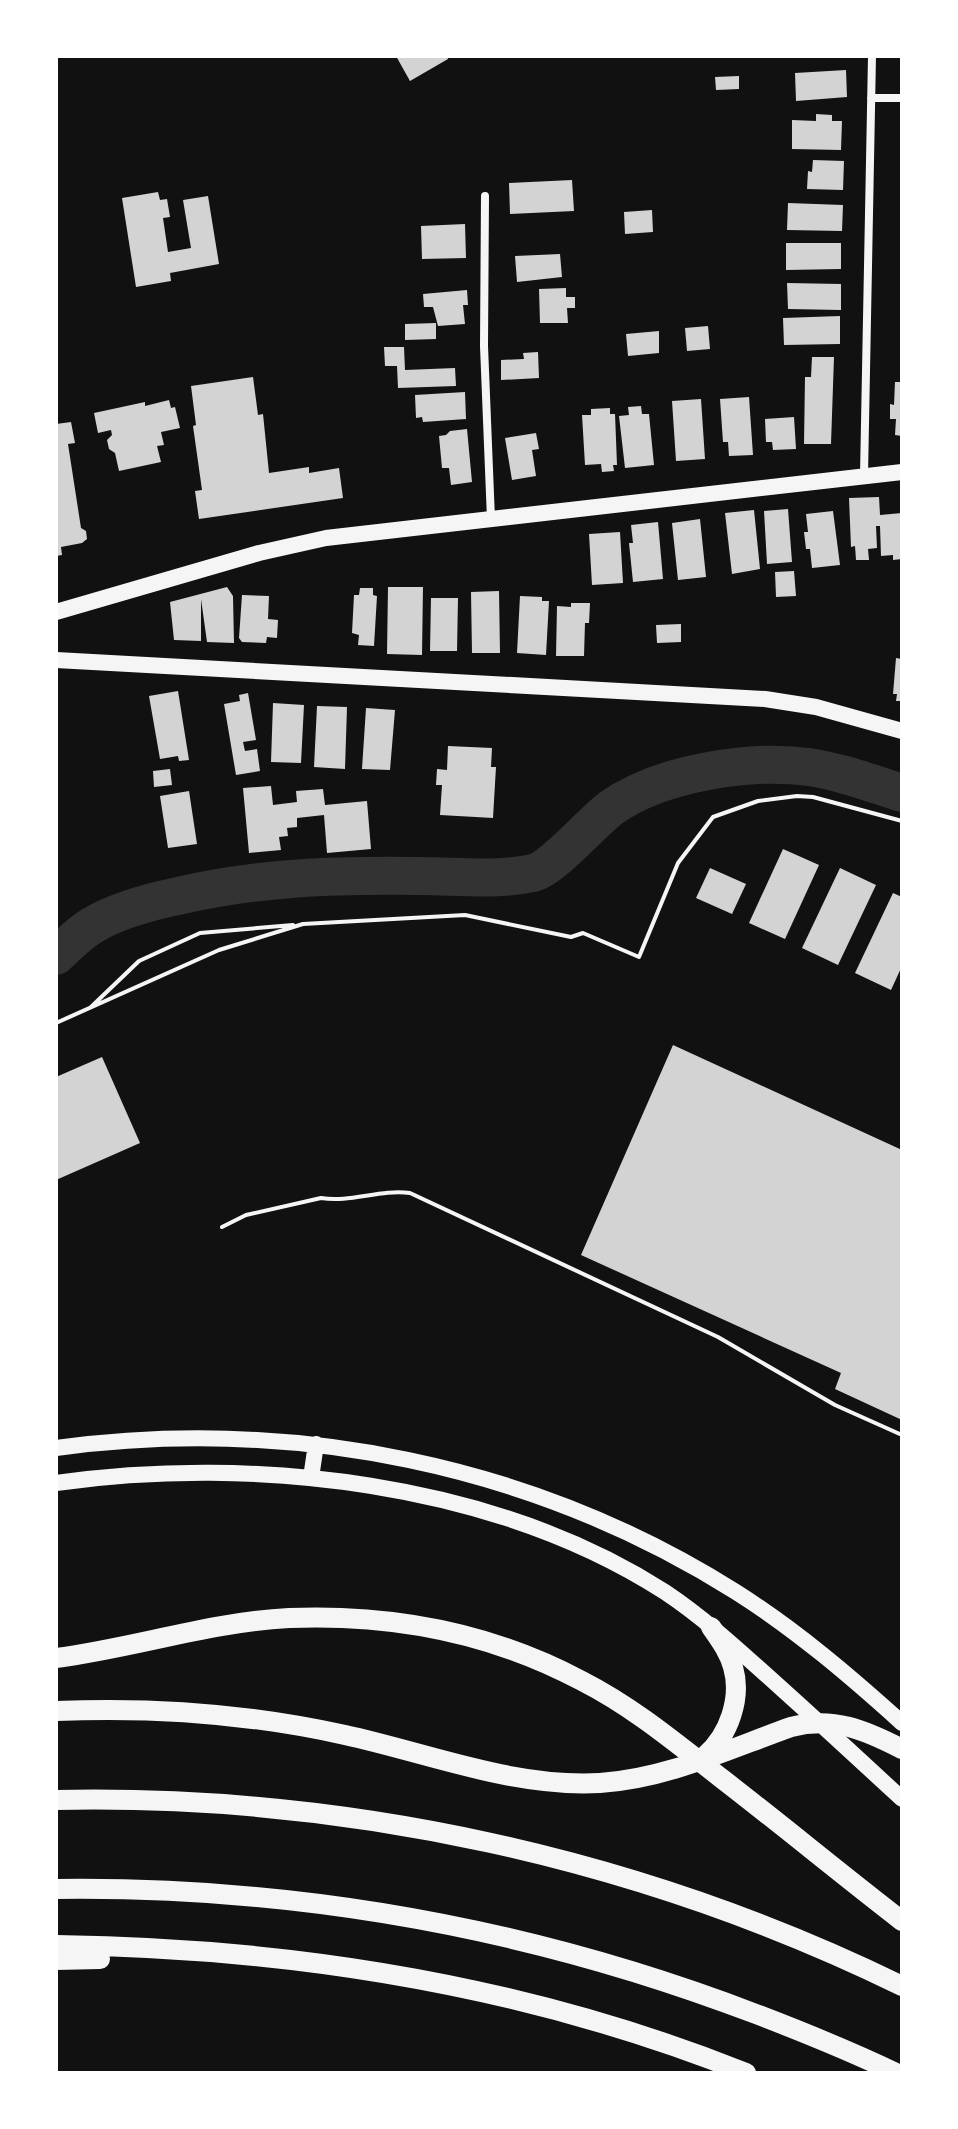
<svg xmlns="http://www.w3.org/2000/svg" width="958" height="2129" viewBox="0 0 958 2129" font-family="Karla,sans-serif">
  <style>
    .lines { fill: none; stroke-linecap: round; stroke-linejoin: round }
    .river { stroke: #333; stroke-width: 38 }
    .building { fill: #d3d3d3 }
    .path { stroke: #f5f5f5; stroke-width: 4 }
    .minor { stroke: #f5f5f5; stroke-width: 8 }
    .secondary { stroke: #f5f5f5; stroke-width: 16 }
    .motorway { stroke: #f5f5f5; stroke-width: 20 }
  </style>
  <rect width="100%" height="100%" fill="#111"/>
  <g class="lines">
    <path class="river" d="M 56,956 C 68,945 79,933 93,925 C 118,910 149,902 178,896 C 260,877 335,875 418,876 C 456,876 497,881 533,873 C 552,869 591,823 611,808 C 660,773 750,759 809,767 C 841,772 871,783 902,793"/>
  </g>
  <path class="building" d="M 396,56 L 447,56 L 448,59 L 410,81 Z
    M 846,70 L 847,97 L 796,101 L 795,73 Z
    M 739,76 L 739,89 L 716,90 L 715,77 Z
    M 816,114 L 832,115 L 832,121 L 842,121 L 841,150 L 792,149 L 792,120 L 816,121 Z
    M 813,160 L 844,161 L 843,190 L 807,189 L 808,171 L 812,172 Z
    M 572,180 L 574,211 L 510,214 L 509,183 Z
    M 158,192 L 160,200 L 167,199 L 170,217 L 163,218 L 168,252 L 191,248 L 183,200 L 208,196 L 219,264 L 170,273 L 171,281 L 136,287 L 122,198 Z
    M 788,203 L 843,205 L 842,231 L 787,230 Z
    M 652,210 L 653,232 L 625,234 L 624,212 Z
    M 465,224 L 466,258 L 422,259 L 421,226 Z
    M 786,243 L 841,243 L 841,269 L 786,270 Z
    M 560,254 L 562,277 L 517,282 L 515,256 Z
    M 787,283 L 841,284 L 841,310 L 788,309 Z
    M 566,288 L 566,297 L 575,297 L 575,308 L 567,308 L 568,323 L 540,323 L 539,289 Z
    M 467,290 L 468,305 L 463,305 L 465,324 L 438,326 L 433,307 L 424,307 L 423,294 Z
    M 840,316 L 840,344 L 784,345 L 783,318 Z
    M 436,323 L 436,339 L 405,340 L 405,324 Z
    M 708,326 L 710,349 L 687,351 L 685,328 Z
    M 659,331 L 659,353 L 628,356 L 626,334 Z
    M 384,347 L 404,347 L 405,370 L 455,368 L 456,386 L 398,388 L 397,366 L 385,366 Z
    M 538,352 L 539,378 L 501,380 L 501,360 L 524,359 L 523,353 Z
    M 812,357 L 834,357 L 831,444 L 804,444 L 805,377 L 811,377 Z
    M 253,377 L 258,415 L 263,414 L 269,473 L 309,467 L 309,473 L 339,468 L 343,498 L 199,519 L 195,491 L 202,490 L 193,426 L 196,425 L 191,386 Z
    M 895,382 L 902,382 L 902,436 L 895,435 L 896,419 L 890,419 L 890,404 L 894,405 Z
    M 465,392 L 466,419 L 423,422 L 422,417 L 416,418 L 415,395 Z
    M 749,397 L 753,455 L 729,456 L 728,442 L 723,442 L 720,399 Z
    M 701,399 L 705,459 L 676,461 L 672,401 Z
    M 169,400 L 171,408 L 175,407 L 180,428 L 161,432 L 164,445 L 157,446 L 161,462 L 119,471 L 115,453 L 109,449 L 107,440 L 112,435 L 111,430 L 98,433 L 94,413 L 145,402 L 145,406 Z
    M 641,406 L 642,414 L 649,414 L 654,465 L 625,468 L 619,416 L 629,415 L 628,407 Z
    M 610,408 L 610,414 L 615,414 L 617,465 L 613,465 L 614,471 L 602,472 L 601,464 L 585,465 L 582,415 L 591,415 L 591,409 Z
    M 794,417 L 796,449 L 773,450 L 772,442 L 766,442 L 765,419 Z
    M 71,422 L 75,443 L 68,444 L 81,528 L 86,531 L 87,539 L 82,543 L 61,547 L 62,555 L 56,556 L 56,424 Z
    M 467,429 L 472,482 L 451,485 L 449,468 L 442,468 L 439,436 L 446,435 L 450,431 Z
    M 536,433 L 539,449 L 532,450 L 536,476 L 512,480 L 505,438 Z
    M 879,497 L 880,515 L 902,513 L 902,559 L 893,560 L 893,555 L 881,556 L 880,526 L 876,526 L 877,548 L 868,549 L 869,560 L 856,560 L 855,546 L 851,547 L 849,498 Z
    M 788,509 L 792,562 L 767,564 L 764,511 Z
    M 754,510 L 760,569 L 732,574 L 725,513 Z
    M 833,511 L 840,565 L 812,568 L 810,549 L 806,549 L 804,532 L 808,532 L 806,514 Z
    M 700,519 L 706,577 L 678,580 L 672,523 Z
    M 658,522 L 663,579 L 633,582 L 629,543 L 633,543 L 631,525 Z
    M 620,532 L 623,583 L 592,585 L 589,534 Z
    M 794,571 L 796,596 L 776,597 L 775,572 Z
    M 227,587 L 233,596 L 234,643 L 207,642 L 201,599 L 201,641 L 174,640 L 170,602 Z
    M 388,587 L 423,587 L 422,655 L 387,654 Z
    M 360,588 L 373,588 L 373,595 L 377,596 L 374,646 L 358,645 L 359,635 L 352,633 L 354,595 L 359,595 Z
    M 499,591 L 500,653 L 472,653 L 471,592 Z
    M 242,595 L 269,596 L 268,619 L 278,620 L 277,638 L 267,637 L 266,643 L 242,642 L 239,638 Z
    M 520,596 L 542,597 L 542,601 L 549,601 L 546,655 L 517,653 Z
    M 431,598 L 458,598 L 457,651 L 430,651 Z
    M 571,603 L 590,603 L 589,623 L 585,623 L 584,656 L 556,656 L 557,606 L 571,607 Z
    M 681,624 L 681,642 L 657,643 L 656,625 Z
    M 896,658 L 902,659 L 902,701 L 896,701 L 897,694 L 893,694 Z
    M 178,691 L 189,760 L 179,761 L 178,756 L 160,759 L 149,696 Z
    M 248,693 L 256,740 L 243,742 L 245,751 L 257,749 L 260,771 L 236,775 L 224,704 L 240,701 L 239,695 Z
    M 273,703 L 304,705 L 301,763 L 271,762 Z
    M 317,706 L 347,707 L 345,769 L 314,767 Z
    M 366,708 L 395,710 L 390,770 L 362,769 Z
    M 448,746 L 492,748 L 491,767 L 496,767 L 493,818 L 440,815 L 442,785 L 436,785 L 437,769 L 447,770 Z
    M 170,769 L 172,785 L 154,787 L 153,771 Z
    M 271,786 L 273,805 L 297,802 L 296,791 L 323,789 L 325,805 L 367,801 L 371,849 L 327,853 L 324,815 L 297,818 L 297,827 L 287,828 L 288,836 L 279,837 L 281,850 L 249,853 L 243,788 Z
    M 189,791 L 197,844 L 168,848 L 160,796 Z
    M 783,849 L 819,865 L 785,939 L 749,923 Z
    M 710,868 L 746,884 L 732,914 L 696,898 Z
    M 840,868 L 876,885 L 838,965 L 802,948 Z
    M 893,893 L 902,897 L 902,966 L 891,990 L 855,973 Z
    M 673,1045 L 902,1150 L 902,1420 L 835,1389 L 841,1373 L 581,1255 Z
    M 102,1057 L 140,1143 L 56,1180 L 56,1077 Z"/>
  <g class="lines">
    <path class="path" d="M 91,1007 L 139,961 L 200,933 L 293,925
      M 56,1023 L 219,950 L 303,924 L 465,915 L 571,937 L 583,933 L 639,957 L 678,863 L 713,817 L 758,801 L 797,796 L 813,797 L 902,821
      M 222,1227 L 246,1215 L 321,1198 C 350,1203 380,1189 410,1193 L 718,1337 L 835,1405 L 902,1435"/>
    <path class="minor" d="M 871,98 L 902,98
      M 485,196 L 484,346 L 491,519
      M 864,476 L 872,56"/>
    <path class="secondary" d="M 56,612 L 259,553 L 326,538 L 902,472
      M 56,660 L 765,699 L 816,707 L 902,731
      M 56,1448 C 292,1416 533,1464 736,1592 C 796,1630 850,1676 902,1723
      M 311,1478 L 316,1444
      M 56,1483 C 253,1455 494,1482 665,1592 C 707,1620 744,1655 782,1689 C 822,1725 862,1762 902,1799"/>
    <path class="motorway" d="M 56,1658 C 134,1648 210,1622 289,1618 C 391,1614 492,1633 582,1681 C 633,1707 676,1743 721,1778 C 782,1825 841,1874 902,1921
      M 56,1711 C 152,1707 251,1714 345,1735 C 428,1753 514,1788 600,1783 C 666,1779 729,1749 791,1727 C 833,1716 865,1730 902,1749
      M 705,1756 C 729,1735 742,1698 733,1667 C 729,1652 720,1640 711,1627
      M 56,1800 C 347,1794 640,1858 902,1986
      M 56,1889 C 297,1886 531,1928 756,2014 C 803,2032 850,2051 896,2073
      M 56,1945 C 292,1948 526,1985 746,2073
      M 56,1960 L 100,1959"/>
  </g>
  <rect width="958" height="2129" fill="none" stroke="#ffffff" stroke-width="116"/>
</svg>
